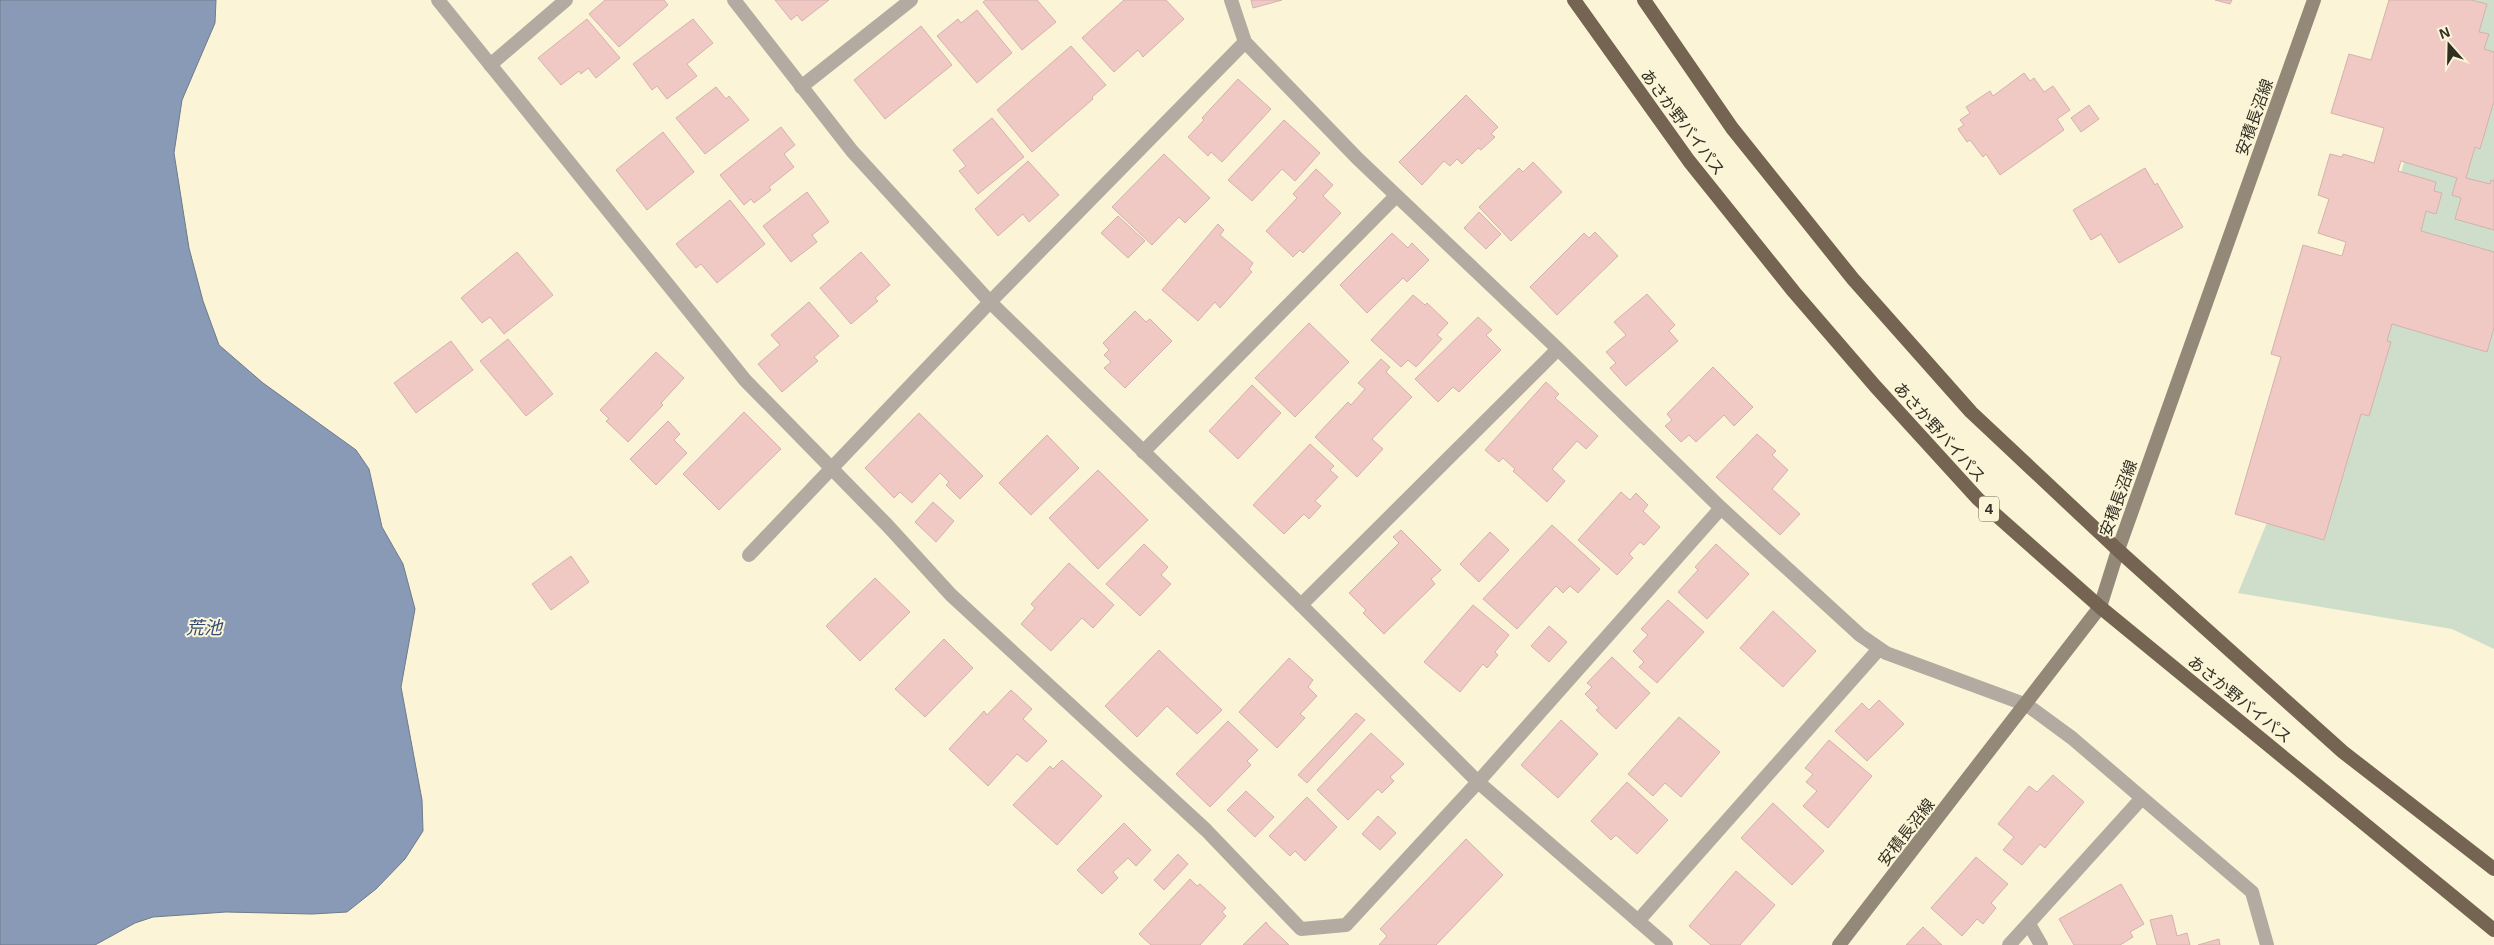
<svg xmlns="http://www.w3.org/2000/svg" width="2494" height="945" viewBox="0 0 2494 945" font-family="Arial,'Noto Sans JP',sans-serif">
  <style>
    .green { fill: #cedecb }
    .water { fill: #899ab6; stroke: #6f7a8a }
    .building { fill: #f1c9c4; stroke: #d3b2ad }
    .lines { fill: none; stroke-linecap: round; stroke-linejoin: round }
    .minor { stroke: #b3aba1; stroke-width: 14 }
    .tertiary { stroke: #b3aba1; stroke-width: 14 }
    .secondary { stroke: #948879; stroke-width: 14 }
    .trunk { stroke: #746451; stroke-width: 14 }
    .labels { text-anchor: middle; stroke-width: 4; stroke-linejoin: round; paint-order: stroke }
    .shield { fill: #fbf4d7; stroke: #6e6959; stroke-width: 1 }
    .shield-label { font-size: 15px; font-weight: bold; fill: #312e23 }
    .street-label { font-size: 16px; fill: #312e23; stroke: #fbf4d7 }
    .water-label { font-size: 18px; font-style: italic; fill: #324b74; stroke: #fbf4d7 }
  </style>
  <rect width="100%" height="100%" fill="#fbf4d7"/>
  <path class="green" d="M 2454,0 L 2494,0 L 2494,649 L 2452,629 L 2238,593 L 2371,270 Z"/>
  <path class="water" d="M 0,0 L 216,0 L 215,23 L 182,100 L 174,153 L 189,248 L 203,301 L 219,345 L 263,383 L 356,450 L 369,469 L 382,527 L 403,564 L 415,609 L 401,687 L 422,800 L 423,831 L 405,859 L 376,889 L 347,912 L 312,914 L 226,912 L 153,917 L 135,923 L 95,945 L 0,945 Z"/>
  <path class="building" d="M 605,0 L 664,0 L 668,5 L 619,47 L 589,14 Z
    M 775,0 L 829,0 L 802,21 L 797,15 L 791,20 Z
    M 986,0 L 1037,0 L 1056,22 L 1022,50 L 983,2 Z
    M 1124,0 L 1166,0 L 1184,19 L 1143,57 L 1138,50 L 1114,72 L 1082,38 Z
    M 1251,0 L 1282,0 L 1253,8 Z
    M 2215,0 L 2232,0 L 2230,4 Z
    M 2389,0 L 2471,0 L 2487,4 L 2479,32 L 2489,34 L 2484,49 L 2494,52 L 2494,101 L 2480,149 L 2475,147 L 2466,178 L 2490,184 L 2491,180 L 2494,181 L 2494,230 L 2455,219 L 2461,198 L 2452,195 L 2457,178 L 2401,161 L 2398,171 L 2436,182 L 2434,191 L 2442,193 L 2436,214 L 2426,211 L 2421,231 L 2494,252 L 2494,328 L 2487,352 L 2392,324 L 2387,341 L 2391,342 L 2369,416 L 2361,414 L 2324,540 L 2235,514 L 2281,357 L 2271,354 L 2303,245 L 2342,256 L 2346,242 L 2318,233 L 2329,199 L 2318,195 L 2330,154 L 2342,157 L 2343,154 L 2374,163 L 2384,128 L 2331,113 L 2349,54 L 2371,60 Z
    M 977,10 L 1012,53 L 977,83 L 937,36 L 958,19 L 961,23 Z
    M 587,19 L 620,58 L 596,78 L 588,68 L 581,74 L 579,71 L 561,85 L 538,58 Z
    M 693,19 L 713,43 L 687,64 L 697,76 L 667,99 L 657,86 L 652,90 L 633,64 Z
    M 921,26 L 952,65 L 885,119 L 854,80 Z
    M 1071,46 L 1106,85 L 1092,97 L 1093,99 L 1032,152 L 997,110 Z
    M 2024,73 L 2030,81 L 2034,78 L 2044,92 L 2053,86 L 2070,110 L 2057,119 L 2064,130 L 2000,175 L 1986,154 L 1983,157 L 1970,140 L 1967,142 L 1958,129 L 1964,125 L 1960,120 L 1970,113 L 1966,107 L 1990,91 L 1993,96 Z
    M 1238,79 L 1271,109 L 1222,162 L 1211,152 L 1208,156 L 1188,137 L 1204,120 L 1202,118 Z
    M 716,87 L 726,99 L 729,96 L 749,120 L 705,154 L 676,118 Z
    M 1466,95 L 1498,127 L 1491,134 L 1495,137 L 1481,150 L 1478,148 L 1462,164 L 1457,159 L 1450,166 L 1444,161 L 1422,185 L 1399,162 Z
    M 2089,105 L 2099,119 L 2081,132 L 2071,118 Z
    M 992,118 L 1024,157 L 978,194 L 959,171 L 966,166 L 953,150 Z
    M 1284,120 L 1320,153 L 1295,181 L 1282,169 L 1252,201 L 1228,180 Z
    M 781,127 L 795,145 L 784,154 L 794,167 L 769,187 L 771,190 L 754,203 L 751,199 L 744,205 L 720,175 Z
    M 663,132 L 694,172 L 647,210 L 616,170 Z
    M 1164,154 L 1210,198 L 1185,223 L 1179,217 L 1152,245 L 1112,207 Z
    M 1028,161 L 1059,195 L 1029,222 L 1023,214 L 998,236 L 975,209 Z
    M 1533,162 L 1562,192 L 1511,241 L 1479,207 L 1519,168 L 1523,172 Z
    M 2145,168 L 2155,185 L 2157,183 L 2183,227 L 2119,263 L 2101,234 L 2091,240 L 2073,210 Z
    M 1316,169 L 1333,185 L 1323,196 L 1341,213 L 1303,253 L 1300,250 L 1293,257 L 1266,231 L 1297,198 L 1293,194 Z
    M 807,192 L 829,222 L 812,235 L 817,242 L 791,262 L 763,226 Z
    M 730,200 L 765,244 L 717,283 L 701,264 L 696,268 L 676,244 Z
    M 1479,212 L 1501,234 L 1486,249 L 1464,228 Z
    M 1118,216 L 1145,241 L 1128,258 L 1101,233 Z
    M 1218,224 L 1224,230 L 1220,235 L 1253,263 L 1249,269 L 1252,272 L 1220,308 L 1215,302 L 1198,321 L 1162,290 Z
    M 1595,232 L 1618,256 L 1557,315 L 1530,287 L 1584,233 L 1589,238 Z
    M 1392,233 L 1408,248 L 1412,243 L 1429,260 L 1407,282 L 1403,278 L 1367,313 L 1340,285 Z
    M 517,252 L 553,295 L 504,334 L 490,317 L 482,323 L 461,298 Z
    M 861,252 L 890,285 L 875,298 L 878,301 L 851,324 L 820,288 Z
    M 1647,294 L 1675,325 L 1669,331 L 1678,341 L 1626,386 L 1610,368 L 1616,363 L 1606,352 L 1626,335 L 1614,322 Z
    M 1413,295 L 1425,305 L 1427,303 L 1448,323 L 1437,335 L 1442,339 L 1416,367 L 1408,360 L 1401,367 L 1371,340 Z
    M 809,302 L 839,336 L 814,357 L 818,361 L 782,392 L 758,364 L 780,345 L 771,335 Z
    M 1135,311 L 1146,322 L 1150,319 L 1172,341 L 1125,388 L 1104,368 L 1111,362 L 1104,355 L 1109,350 L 1103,343 Z
    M 1478,317 L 1492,330 L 1486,335 L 1501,350 L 1459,392 L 1453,387 L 1438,402 L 1415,379 Z
    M 1309,323 L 1349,362 L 1295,417 L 1255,378 Z
    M 508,339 L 553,394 L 526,416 L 480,361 Z
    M 451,341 L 473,370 L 416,413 L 394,383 Z
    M 656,352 L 684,378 L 661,403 L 663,405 L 628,442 L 606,421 L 609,419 L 600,410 Z
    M 1381,359 L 1390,367 L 1386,372 L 1412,397 L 1372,439 L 1383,449 L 1357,477 L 1315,437 L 1348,402 L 1351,405 L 1365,389 L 1358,383 Z
    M 1713,367 L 1753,407 L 1734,426 L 1724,415 L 1696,442 L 1689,435 L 1681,442 L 1665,426 L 1672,420 L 1667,414 Z
    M 1546,382 L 1559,394 L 1555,398 L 1598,436 L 1586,449 L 1577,441 L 1552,469 L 1565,481 L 1547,502 L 1513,471 L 1515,469 L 1503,458 L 1499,462 L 1485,450 Z
    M 1252,385 L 1281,413 L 1238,459 L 1209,431 Z
    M 744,412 L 781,449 L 719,510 L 683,474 Z
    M 919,413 L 983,476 L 960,499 L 946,485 L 949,482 L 940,473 L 912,503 L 900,492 L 894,498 L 865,468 Z
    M 668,421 L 680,434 L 674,440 L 687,453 L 656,485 L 630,459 Z
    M 1757,434 L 1776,451 L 1772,455 L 1788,470 L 1772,489 L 1800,514 L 1780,535 L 1716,477 Z
    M 1047,435 L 1079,468 L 1031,515 L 999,483 Z
    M 1310,444 L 1334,466 L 1330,470 L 1338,477 L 1315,501 L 1321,506 L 1309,519 L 1304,514 L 1284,534 L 1253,505 Z
    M 1098,470 L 1148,520 L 1098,569 L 1049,518 Z
    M 1621,492 L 1630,500 L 1636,493 L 1648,505 L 1643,511 L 1660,527 L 1644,545 L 1640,542 L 1629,554 L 1633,558 L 1617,575 L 1578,540 Z
    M 933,502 L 954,521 L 936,542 L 915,522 Z
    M 1552,525 L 1600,569 L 1578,593 L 1570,586 L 1563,593 L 1556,586 L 1517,629 L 1483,599 Z
    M 1401,530 L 1441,570 L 1431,579 L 1435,584 L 1384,634 L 1363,613 L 1366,610 L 1349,593 L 1399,543 L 1393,537 Z
    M 1490,532 L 1509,550 L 1479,582 L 1460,564 Z
    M 1144,544 L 1168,567 L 1161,575 L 1171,584 L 1140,616 L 1106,584 Z
    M 1716,544 L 1749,574 L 1707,619 L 1678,592 L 1698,570 L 1695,567 Z
    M 571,556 L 589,582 L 551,610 L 532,584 Z
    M 1069,563 L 1114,605 L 1093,628 L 1082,618 L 1051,651 L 1021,624 L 1035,608 L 1031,604 Z
    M 875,578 L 910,612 L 860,661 L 826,626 Z
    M 1668,600 L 1704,632 L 1657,683 L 1639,667 L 1644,662 L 1633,651 L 1648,635 L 1641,629 Z
    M 1473,605 L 1509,635 L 1495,652 L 1498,655 L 1487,668 L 1483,664 L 1460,692 L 1424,662 Z
    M 1773,611 L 1816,651 L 1783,687 L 1740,648 Z
    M 1549,626 L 1567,642 L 1549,662 L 1531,646 Z
    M 944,639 L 973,668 L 925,717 L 895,689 Z
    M 1159,650 L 1222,710 L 1197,734 L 1167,706 L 1137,737 L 1105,706 Z
    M 1612,657 L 1650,693 L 1616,729 L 1596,710 L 1599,708 L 1585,694 L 1592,687 L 1587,683 Z
    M 1289,658 L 1313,680 L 1308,687 L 1317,696 L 1300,714 L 1305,718 L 1277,748 L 1239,712 Z
    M 1011,690 L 1032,709 L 1023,719 L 1047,741 L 1027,762 L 1017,754 L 988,786 L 949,749 L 984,711 L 987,715 Z
    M 1879,700 L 1904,724 L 1867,761 L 1835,731 L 1862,703 L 1869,710 Z
    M 1356,713 L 1365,720 L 1307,783 L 1298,775 Z
    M 1679,717 L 1720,752 L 1681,797 L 1665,783 L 1653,796 L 1628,774 Z
    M 1561,720 L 1598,754 L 1558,798 L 1521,765 Z
    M 1228,721 L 1258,750 L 1247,761 L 1251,765 L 1210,807 L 1176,774 Z
    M 1371,733 L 1404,764 L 1390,777 L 1394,781 L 1382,793 L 1378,789 L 1348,820 L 1317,790 Z
    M 1829,740 L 1872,776 L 1828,828 L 1803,806 L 1817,791 L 1806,782 L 1813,774 L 1805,768 Z
    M 1062,760 L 1102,796 L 1057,845 L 1013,805 L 1050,766 L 1053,769 Z
    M 2053,775 L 2084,802 L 2045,848 L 2040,844 L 2022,865 L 2003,850 L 2014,837 L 1998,824 L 2029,786 L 2037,792 Z
    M 1627,782 L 1668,820 L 1637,854 L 1616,835 L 1611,840 L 1591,821 Z
    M 1246,791 L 1274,817 L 1255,837 L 1227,810 Z
    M 1307,797 L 1337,827 L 1305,861 L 1295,851 L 1290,856 L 1269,836 Z
    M 1773,803 L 1824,851 L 1792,885 L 1741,838 Z
    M 1378,816 L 1396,833 L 1380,850 L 1362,834 Z
    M 1124,823 L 1151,850 L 1136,866 L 1128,858 L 1113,872 L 1118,878 L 1102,894 L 1077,870 Z
    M 1466,839 L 1503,875 L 1436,945 L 1379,945 L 1387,936 L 1380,929 Z
    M 1178,854 L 1188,864 L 1164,890 L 1154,880 Z
    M 1976,857 L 2008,884 L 1991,903 L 1996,908 L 1983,924 L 1977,919 L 1962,936 L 1931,908 Z
    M 1736,871 L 1775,905 L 1740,945 L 1711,945 L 1689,926 Z
    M 1190,879 L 1197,886 L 1200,884 L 1226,908 L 1222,912 L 1226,916 L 1200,945 L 1151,945 L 1139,934 Z
    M 2121,884 L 2144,924 L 2130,932 L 2133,937 L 2120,945 L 2074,945 L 2059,919 Z
    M 2172,915 L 2177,936 L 2187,933 L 2190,945 L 2157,945 L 2150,920 Z
    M 1266,922 L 1268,925 L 1289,945 L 1243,945 Z
    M 1923,927 L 1942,945 L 1906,945 Z
    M 2219,939 L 2220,945 L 2198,945 Z"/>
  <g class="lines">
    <path class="minor" d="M 438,0 L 745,380 L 888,526 L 951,595 L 1206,830 L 1301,929 L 1346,925 L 1478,782 L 1721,508
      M 1231,0 L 1245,42 L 1357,158 L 1558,349 L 1721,508 L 1860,635 L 1886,653 L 2027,705 L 2072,738 L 2252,892 L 2267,945
      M 490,65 L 566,0
      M 801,87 L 911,0
      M 1143,452 L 1396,196
      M 749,555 L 990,302 L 1245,42
      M 1301,605 L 1558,349
      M 1638,921 L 1879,649
      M 2029,924 L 2041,945
      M 2009,945 L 2142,798"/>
    <path class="tertiary" d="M 734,0 L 852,151 L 990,302 L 1301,605 L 1478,782 L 1666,945"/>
    <path class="secondary" d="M 1839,945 L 2100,607 L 2118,550 L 2314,0"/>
    <path class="trunk" d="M 1574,0 L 1689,161 L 1794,292 L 1875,386 L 1978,499 L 2100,607 L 2494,930
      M 1644,0 L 1732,128 L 1853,279 L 1971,412 L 2118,550 L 2343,752 L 2494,869"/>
  </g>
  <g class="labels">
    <rect class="shield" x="1979" y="496.5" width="20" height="25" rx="4"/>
    <g class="shield-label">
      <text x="1989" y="514">4</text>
    </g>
    <g class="street-label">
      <text transform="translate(2254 117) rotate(-70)" y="6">安積長沼線</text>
      <text transform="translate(1683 122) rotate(53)" y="6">あさか野バイパス</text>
      <text transform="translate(1940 432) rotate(48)" y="6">あさか野バイパス</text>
      <text transform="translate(2118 498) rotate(-70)" y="6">安積長沼線</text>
      <text transform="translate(2240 699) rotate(39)" y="6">あさか野バイパス</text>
      <text transform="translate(1906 832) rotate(-52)" y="6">安積長沼線</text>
    </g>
    <g class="water-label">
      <text x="204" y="634">荒池</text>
    </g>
  </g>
  <g transform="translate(2449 45) rotate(340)" stroke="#fbf4d7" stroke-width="4" paint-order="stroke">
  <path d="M0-4L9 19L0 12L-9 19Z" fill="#312e23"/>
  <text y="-8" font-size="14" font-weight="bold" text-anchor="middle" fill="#312e23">N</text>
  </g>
</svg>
